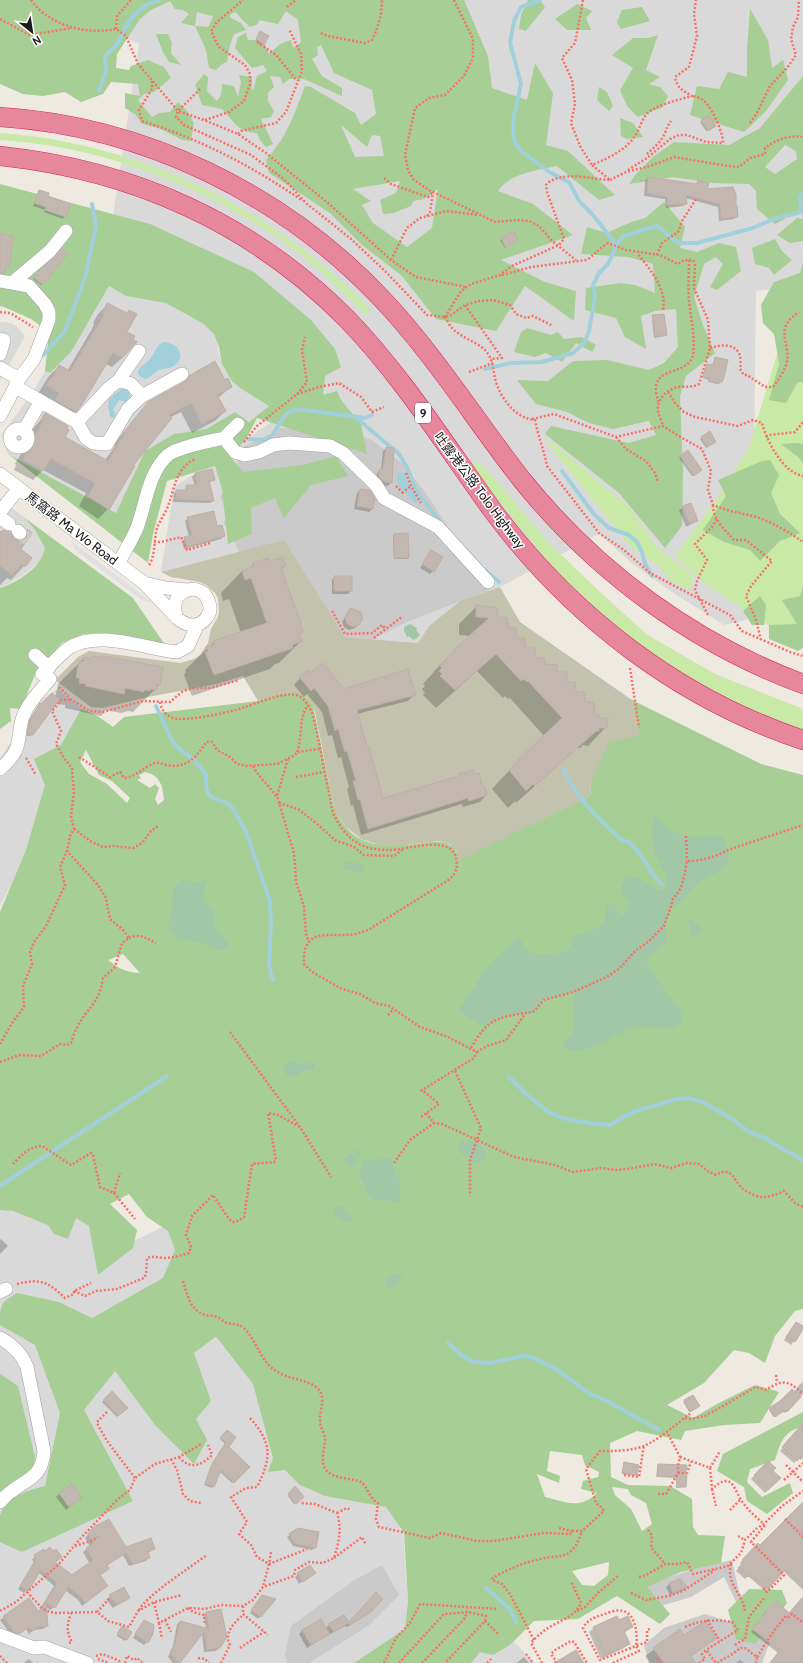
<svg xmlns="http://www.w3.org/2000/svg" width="803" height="1663" viewBox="0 0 803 1663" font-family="Cabin,'Noto Sans TC',sans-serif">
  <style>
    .residential { fill: #dad9d9 }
    .religious { fill: #cacaca }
    .construction { fill: #c2c2ad }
    .grass { fill: #c9e9a6 }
    .forest { fill: #a7ce95; fill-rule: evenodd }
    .cemetery { fill: #a2c7a7 }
    .parking { fill: #e0e0e0 }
    .water { fill: #a1d0dc }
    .shadow { fill: #0003 }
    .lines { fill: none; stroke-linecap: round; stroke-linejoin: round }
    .stream { stroke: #a1d0dc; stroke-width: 4 }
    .building { fill: #c2b8b1; stroke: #bfafa4 }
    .minor-tunnel { stroke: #cecac3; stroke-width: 13; stroke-dasharray: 13 6; stroke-linecap: butt }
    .minor-casing { stroke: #a3a3a3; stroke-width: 14 }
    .highway-casing { stroke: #d92165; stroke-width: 20 }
    .path { stroke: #fb7065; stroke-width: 2.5; stroke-dasharray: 2 2; stroke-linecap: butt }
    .minor { stroke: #fff; stroke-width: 13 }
    .highway { stroke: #e7879b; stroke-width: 19 }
    .labels { text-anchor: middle; stroke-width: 3; stroke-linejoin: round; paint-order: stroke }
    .shield { fill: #fff; stroke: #606060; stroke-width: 1 }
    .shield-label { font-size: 12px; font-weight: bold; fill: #1c1c1c }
    .street-label { font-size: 13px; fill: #1c1c1c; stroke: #fff }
  </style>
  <rect width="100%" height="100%" fill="#eee9e1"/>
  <path class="residential" d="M 39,0 L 803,0 L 803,286 L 756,291 L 754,450 L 803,606 L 724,625 L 669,590 L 633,564 L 599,534 L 500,587 L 460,601 L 429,626 L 418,643 L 345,637 L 283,540 L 161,572 L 174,487 L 322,388 L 206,325 L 214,334 L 217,341 L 219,355 L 232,381 L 240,388 L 270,406 L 249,423 L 235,412 L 206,429 L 174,434 L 146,451 L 116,513 L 8,454 L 1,435 L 31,395 L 45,371 L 50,373 L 71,352 L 109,286 L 126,296 L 165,302 L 105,269 L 139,44 Z
    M 0,322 L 11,323 L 17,327 L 25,336 L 0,381 Z
    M 0,498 L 25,518 L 35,530 L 45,548 L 44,556 L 38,563 L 21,577 L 0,588 Z
    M 57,689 L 105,728 L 90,736 L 0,906 L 0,758 L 40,700 Z
    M 0,1203 L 79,1211 L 90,1219 L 105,1255 L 171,1223 L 182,1252 L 166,1279 L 92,1327 L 0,1317 Z
    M 0,1320 L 37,1340 L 64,1412 L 52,1487 L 0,1524 Z
    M 216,1338 L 253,1384 L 276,1453 L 300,1484 L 326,1496 L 387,1507 L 403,1533 L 408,1600 L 405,1629 L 360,1663 L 0,1663 L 0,1538 L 22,1549 L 80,1412 L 115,1365 L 193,1418 L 205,1402 L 194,1353 Z
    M 510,1637 L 534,1663 L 466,1663 L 479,1649 Z"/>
  <path class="religious" d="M 281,428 L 345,430 L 372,440 L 403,464 L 425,492 L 490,590 L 409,621 L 373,639 L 345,637 L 284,541 L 239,552 L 228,528 L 223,523 L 228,517 L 220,496 L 243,480 L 237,469 L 238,454 L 245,446 Z
    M 732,1560 L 739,1592 L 753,1610 L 778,1629 L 768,1647 L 762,1663 L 649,1663 L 644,1645 L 664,1628 L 705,1614 L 727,1621 L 745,1620 L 724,1577 L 691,1597 L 644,1611 L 627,1591 L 694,1569 Z
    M 382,1565 L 399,1595 L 368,1626 L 309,1663 L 287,1663 L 285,1655 L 291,1626 L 353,1581 Z"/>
  <path class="construction" d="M 284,540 L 345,637 L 418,643 L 429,626 L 460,601 L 500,587 L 520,622 L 632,700 L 639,735 L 591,783 L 590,796 L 460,861 L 456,851 L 450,844 L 439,841 L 398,846 L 379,845 L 361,839 L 346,827 L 336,812 L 333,803 L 315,712 L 313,706 L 306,697 L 290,692 L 258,701 L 243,676 L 217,684 L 148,697 L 103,708 L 91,707 L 55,680 L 78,657 L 89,651 L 180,663 L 194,659 L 200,655 L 208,643 L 211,629 L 218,617 L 219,611 L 218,598 L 215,593 L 206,585 L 200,582 L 171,577 L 161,572 Z"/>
  <path class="grass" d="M 0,133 C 141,143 273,209 371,310 L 365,314 C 340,288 313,264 284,242 C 266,229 246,218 227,207 C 157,169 80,145 0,140 Z
    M 803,288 L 803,648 L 707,585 L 675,556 L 719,496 L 749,447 L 796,291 Z
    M 544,439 L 553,443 L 603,486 L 627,505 L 658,548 L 693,575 L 691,590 L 671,581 L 659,566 L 631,547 Z
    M 464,459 L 483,465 L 549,543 L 599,591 L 646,634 L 715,674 L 803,709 L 803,730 C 713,701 624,646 559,577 C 547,564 537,548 525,534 C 505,509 485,484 464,459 Z"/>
  <path class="forest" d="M 0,0 L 464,0 L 488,56 L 492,88 L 527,100 L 535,63 L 553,93 L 546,145 L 568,151 L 615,195 L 599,200 L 557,166 C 538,170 510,173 498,191 L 533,204 L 573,235 L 501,260 L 545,282 L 576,291 L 574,321 L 525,286 L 496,331 L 436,319 L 402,276 L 361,244 L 330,213 L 269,173 L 266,160 C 288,135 293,117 305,86 L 311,87 L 355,113 L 361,125 L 376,114 L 372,90 L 334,73 L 321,45 L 317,47 L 318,55 L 312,59 L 322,76 L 342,88 L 342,96 L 304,79 L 289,79 L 283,84 L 280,77 L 270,76 L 274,87 L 268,93 L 268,101 L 274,111 L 271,117 L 261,119 L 273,144 L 266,147 L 260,140 L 257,133 C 237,132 235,122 222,109 L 202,105 L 195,85 L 204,74 L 208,77 L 207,91 L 217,101 L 221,95 L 222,84 L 234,86 L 238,97 L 241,82 L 239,75 L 252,77 L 252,88 L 253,91 L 257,76 L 267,71 L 263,65 L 252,68 L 235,48 L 238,37 L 246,33 L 248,40 L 263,40 L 269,54 L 280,44 L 291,40 L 293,48 L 301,42 L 298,20 L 286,11 L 278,24 L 259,20 L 258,24 L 250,27 L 235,12 L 230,15 L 231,18 L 241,23 L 246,30 L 234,34 L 230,45 L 227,62 L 222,64 L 216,70 L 209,68 L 206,50 L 195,26 L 181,23 L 189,14 L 183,10 L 175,9 L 170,1 L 151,10 L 140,19 L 117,54 L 116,68 L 129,70 L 131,66 L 148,60 L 164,67 L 171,78 L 154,92 L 144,94 L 138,100 L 152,117 L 159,113 L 170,112 L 178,102 L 187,111 L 194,123 L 191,141 L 182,140 L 161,129 L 142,124 L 136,115 L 125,108 L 125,93 L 140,96 L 138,84 L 111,82 L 103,94 L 81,102 L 65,92 L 43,96 L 23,94 L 0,84 ZM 197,12 L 211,16 L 211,14 L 213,17 L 208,27 L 195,26 ZM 341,125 L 367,147 L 372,135 L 380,136 L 384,156 L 355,157 ZM 400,181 L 396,193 L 380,200 L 383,214 L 394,213 L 411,206 L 413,201 L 424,199 L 438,189 L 432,228 L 407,247 L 373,223 L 362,205 L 371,201 L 353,189 Z
    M 528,0 L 540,0 L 545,7 L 526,31 L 519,29 L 521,15 Z
    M 577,4 L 592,11 L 586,18 L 591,30 L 567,30 L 555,19 Z
    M 642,7 L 650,21 L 621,29 L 617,22 L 622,10 Z
    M 750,9 L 768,40 L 772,68 L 783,60 L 788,80 L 766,111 L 744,132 L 690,115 L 697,86 L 719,89 L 728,72 L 747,77 L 747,50 Z
    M 156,34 L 168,34 L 172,43 L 171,53 L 181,65 L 169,62 L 163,52 Z
    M 658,35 L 646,70 L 660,77 L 649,84 L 660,87 L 668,96 L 663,107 L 638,117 L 627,106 L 620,90 L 633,68 L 612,55 L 633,38 L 648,38 Z
    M 803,76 L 803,209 L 775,224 L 757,209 L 756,191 L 749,184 L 713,183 L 673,177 L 629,184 L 636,174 L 653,157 L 674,142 L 729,145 L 760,128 ZM 785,145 L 796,151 L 797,159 L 775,174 L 765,167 Z
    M 599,87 L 607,92 L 613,106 L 609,111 L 597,100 Z
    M 620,118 L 633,123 L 643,137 L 627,139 L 621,136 Z
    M 0,184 L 150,224 L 254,272 L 311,320 L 335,349 L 341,367 L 325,376 L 323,395 L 337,391 L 341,400 L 361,424 L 367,454 L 257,418 L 245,441 L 229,455 L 243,472 L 303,465 L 336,456 L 348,476 L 311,485 L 284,518 L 275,498 L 251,508 L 252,534 L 228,544 L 222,489 L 215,466 L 167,481 L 153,534 L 148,563 L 8,454 L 116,513 L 145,451 L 174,434 L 206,429 L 235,412 L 249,422 L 269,406 L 240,388 L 232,381 L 222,364 L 219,347 L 214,334 L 204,324 L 166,303 L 126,296 L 109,286 L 71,352 L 50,373 L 45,371 L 49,332 L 31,319 L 4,307 L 0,306 Z
    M 664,202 L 685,227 L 680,248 L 697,252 L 719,243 L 736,247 L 741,271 L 717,290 L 710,287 L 723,264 L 716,257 L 704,264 L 694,297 L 703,325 L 715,353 L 686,376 L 680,396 L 683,472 L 682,526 L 665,548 L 619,493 L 545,434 L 551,426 L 629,443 L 656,435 L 649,421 L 613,429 L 589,423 L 567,412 L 536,404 L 517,380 L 548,381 L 573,361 L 607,360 L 649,370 L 664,363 L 678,347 L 676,309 L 655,311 L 641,316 L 646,349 L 625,337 L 616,318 L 585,310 L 586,288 L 621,283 L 635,285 L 655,293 L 653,264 L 628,257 L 581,254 L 587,227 L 607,233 L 631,222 L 645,218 Z
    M 797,218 L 803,219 L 803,241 L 790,243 L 777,235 Z
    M 775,239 L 782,251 L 792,260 L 774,275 L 769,268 L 755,264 L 752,248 Z
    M 803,263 L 803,382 L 798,382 L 786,403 L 769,400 L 779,364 L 774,334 L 763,323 L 761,305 L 774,282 L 800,273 Z
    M 527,328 L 551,335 L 558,332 L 564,339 L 582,337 L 596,345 L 592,352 L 576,343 L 562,362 L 546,353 L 535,357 L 514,352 L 521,332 Z
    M 798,443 L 803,444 L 803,463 L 798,457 L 781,444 Z
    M 770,460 L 779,475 L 771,493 L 780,514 L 800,533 L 780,541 L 760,561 L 750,550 L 724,542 L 703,530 L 726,496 L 718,480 L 762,461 Z
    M 25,518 L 133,598 L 165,645 L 105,633 L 83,634 L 62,643 L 36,672 L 21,709 L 10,708 L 11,721 L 0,729 L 0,588 C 17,583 42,567 45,548 L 35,530 Z
    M 803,587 L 803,648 L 798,651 L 769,639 L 769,625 L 797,624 L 782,600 L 800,596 Z
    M 760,596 L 766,605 L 764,625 L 752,625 L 743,611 Z
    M 290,692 C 301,693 308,697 313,706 L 333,803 C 349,850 383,848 424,843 C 432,842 443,840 450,845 C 456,849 458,855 460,860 L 590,796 L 591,783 L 609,742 L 639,735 L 632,700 L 761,764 L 803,775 L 803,1309 L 795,1311 L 775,1336 L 765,1363 L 749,1353 L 734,1350 L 704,1383 L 667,1405 L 693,1418 L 717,1404 L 755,1385 L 779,1392 L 760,1423 L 724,1425 L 685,1431 L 681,1440 L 637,1431 L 610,1443 L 611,1477 L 628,1485 L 670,1486 L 692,1499 L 693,1527 L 698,1535 L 725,1536 L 721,1563 L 681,1572 L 647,1587 L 670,1614 L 660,1624 L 617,1596 L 578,1619 L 534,1621 L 510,1645 L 493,1655 L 480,1652 L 471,1663 L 354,1663 L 405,1629 L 408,1600 L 404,1533 L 386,1507 L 325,1496 L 300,1485 L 285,1470 L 268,1472 L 273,1458 L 253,1384 L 216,1337 L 194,1353 L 211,1401 L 196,1419 L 207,1440 L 194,1464 L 155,1425 L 115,1371 L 84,1410 L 133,1501 L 22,1552 L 0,1542 C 0,1534 0,1524 0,1516 C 5,1497 28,1490 45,1486 L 60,1413 L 35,1345 L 0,1325 C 0,1305 0,1303 17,1293 L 59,1302 L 92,1318 L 163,1278 L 175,1250 L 168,1231 L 147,1217 L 129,1194 L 110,1204 L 137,1230 L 133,1248 L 98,1275 L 89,1226 L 76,1218 L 68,1239 L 54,1234 L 48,1225 L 13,1211 L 0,1210 L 0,912 L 26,850 L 45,785 L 34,759 L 61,745 L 81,709 L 96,715 L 113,727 L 124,717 L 258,701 ZM 86,750 L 99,775 L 112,781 L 130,798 L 127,803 L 107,784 L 89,774 L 80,762 ZM 145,772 C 160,775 163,786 164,800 L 158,805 L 155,799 L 159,788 L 155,784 L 150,788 L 137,780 L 141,778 L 139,775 ZM 123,954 L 140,973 C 127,973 118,968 108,960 ZM 550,1451 L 582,1455 L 585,1465 L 599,1472 L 598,1477 L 583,1481 L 581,1489 L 597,1493 C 579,1510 567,1502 545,1497 L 537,1474 L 559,1483 L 560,1476 L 547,1471 ZM 612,1487 L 628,1489 L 631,1495 L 646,1503 L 652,1524 L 642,1531 L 631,1509 L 615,1495 ZM 609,1562 L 608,1575 L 594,1586 L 582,1585 L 572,1571 Z
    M 0,1374 L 18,1386 L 35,1457 L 32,1483 L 0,1499 Z
    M 803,1412 L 803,1427 C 783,1431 781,1442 775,1460 L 750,1469 L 747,1482 L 762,1497 L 790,1483 L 793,1493 L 767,1514 L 747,1501 L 744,1487 L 717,1471 L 723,1454 Z
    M 749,1589 L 782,1590 L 787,1603 L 755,1644 L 736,1639 L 728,1610 Z"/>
  <path class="cemetery" d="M 410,624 L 417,628 L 416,630 L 420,635 L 416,639 L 413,640 L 409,636 L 407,637 L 404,631 L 404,627 Z
    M 655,812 C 673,842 694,837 724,836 L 728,855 L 729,861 L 726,867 L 696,884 L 684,901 L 671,907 L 665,926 L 667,935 L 666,943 L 647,959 L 647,964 L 681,1012 C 689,1038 645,1025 634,1027 C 618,1033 578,1062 564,1046 L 564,1042 L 573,1034 L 574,1004 L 573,991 L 544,1000 L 533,1012 L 498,1018 L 485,1026 L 477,1023 L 460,1012 L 459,1009 L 486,968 L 496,958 L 509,947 L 515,939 L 520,938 C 530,962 545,953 565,952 L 570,947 L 572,937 C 579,935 600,930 604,922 C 607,915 601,908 612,902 C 616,907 616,912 622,915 L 626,913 L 629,904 L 621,891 L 622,885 L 627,878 C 642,875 650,886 661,891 L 665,889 C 670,876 659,865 655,853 C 651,840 651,825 655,812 Z
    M 345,861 L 365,865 L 363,873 L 343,869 Z
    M 187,880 L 196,883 L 206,880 L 207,882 C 204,891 202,895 206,904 L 212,907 L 214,910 L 215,926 L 228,943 L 229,947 C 221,955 211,945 202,943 C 189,940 175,941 168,928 L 172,908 L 173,889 L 180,881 Z
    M 691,918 L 704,930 L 699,936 L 696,937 L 690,935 L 688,920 Z
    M 290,1061 L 294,1061 L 299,1064 L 305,1063 L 307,1064 L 310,1062 L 315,1064 L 315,1067 L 312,1071 L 307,1069 L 304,1072 L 301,1071 L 295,1077 L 288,1076 L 285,1073 L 284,1067 L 287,1063 Z
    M 462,1141 C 477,1141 478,1142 487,1154 L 481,1163 L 471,1160 L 457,1150 Z
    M 357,1150 L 360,1151 L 360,1157 L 358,1158 L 357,1165 L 352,1168 L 347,1166 L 344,1159 L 349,1154 L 353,1154 Z
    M 387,1158 L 392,1160 L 394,1172 L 401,1181 L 399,1194 L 400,1201 L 397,1203 C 389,1198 380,1202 371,1199 C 366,1191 365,1183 359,1175 L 363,1160 L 373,1160 Z
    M 337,1206 C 346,1207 348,1211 352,1218 L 352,1222 C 344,1224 336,1218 333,1210 Z
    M 397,1273 L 401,1273 L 402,1275 L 396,1286 L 391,1289 L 386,1287 L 384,1280 C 387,1274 391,1276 397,1273 Z"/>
  <path class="parking" d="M 71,541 L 153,603 L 143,601 L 75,550 Z"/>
  <path class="water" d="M 163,342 C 180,342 187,359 172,367 C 168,369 163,368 159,370 C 154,372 151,377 146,379 L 139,376 L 138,372 C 140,365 145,365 149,360 C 155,354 155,346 163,342 Z
    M 121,389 L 126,389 L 129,392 L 130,396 L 126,402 L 119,400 L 113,410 L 116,415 L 113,418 L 109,416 L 110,413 L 108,407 L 109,399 Z
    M 399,472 L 404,473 L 410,487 L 419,500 L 415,503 L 397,484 L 397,475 Z"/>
  <path class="shadow" d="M 259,33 L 264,44 L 262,45 L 256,41 Z
    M 709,116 L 713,127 L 706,131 L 700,122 Z
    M 648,178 L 695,185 L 698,181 L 706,191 L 737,217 L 734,219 L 719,221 L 718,207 L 685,198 L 686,203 L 683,206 L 666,208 L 665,199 L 644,196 L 645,181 Z
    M 39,191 L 46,196 L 70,205 L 63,219 L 44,212 L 45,210 L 33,206 Z
    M 512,232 L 517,240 L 505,248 L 500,240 Z
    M 62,250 L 67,254 L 41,285 L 33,279 Z
    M 108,304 L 126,314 L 129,311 L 122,358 L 112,367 L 106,364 L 81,405 L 65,421 L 37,395 L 49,376 L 59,366 L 67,371 L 92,329 L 94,324 L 93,323 L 98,314 Z
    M 653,316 L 666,335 L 665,336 L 654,338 L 652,317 Z
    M 715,358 L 721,382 L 717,384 L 708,382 L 709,380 L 703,378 L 706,366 L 707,365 L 712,366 Z
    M 225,381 L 231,387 L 218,398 L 225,411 L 215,421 L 192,433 L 181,412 L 171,417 L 131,466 L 108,509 L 98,519 L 79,506 L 86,493 L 43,470 L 33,480 L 14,470 L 16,465 L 15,464 L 32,435 L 31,435 L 34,431 L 32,430 L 46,414 L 63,437 L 105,460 L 115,446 L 114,444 L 149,402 Z
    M 710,433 L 714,443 L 706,448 L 700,439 Z
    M 386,448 L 391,482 L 388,486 L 381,485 L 376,480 L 377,473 L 381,470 L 383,451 Z
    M 688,452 L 699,471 L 692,476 L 679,458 Z
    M 211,470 L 214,480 L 208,483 L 213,501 L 210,503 L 173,502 L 174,493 L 177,491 L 184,491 L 187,486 L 195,486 L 192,477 L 195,474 Z
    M 360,490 L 372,509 L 369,512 L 354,509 L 357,493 Z
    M 690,504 L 697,521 L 686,527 L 679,510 Z
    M 188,518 L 217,527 L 224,536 L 221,539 L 184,549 L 182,541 L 189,537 L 185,521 Z
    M 27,530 L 31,534 L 19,549 L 24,566 L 11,580 L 7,578 L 0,585 L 0,535 L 12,537 L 16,541 Z
    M 394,535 L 408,558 L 406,559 L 394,559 L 393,536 Z
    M 428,554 L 433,571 L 430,574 L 420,568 Z
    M 269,562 L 285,566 L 281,570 L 302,632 L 298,635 L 301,641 L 279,663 L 275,664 L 270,669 L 192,696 L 184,675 L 186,672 L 185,670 L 214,642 L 241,633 L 229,599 L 223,601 L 221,593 L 242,571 L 249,569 L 254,564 Z
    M 335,577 L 351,591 L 348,594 L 332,594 L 332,580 Z
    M 477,606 L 498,618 L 535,659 L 556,673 L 606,727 L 588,746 L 583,745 L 580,748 L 577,748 L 516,803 L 515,801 L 508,808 L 492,789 L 500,780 L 544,736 L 510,698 L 508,699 L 505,696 L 503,698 L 477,671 L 436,708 L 423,695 L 425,693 L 422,689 L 425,686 L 423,684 L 440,665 L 471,636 L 459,635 L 459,624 Z
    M 350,609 L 358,625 L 355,628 L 349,630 L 344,627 L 342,622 Z
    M 93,657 L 102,659 L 103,657 L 159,685 L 133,712 L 128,711 L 121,713 L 106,710 L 101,716 L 65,708 L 65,705 L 58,704 L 59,698 L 33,734 L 30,736 L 26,736 L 29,720 L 38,707 L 55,698 L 58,684 L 84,658 L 90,660 Z
    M 300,678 L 344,690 L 414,695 L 408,701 L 357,714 L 383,800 L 457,777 L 459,775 L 482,788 L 486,795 L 480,802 L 463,807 L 462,804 L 361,835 L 353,805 L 351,806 L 347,789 L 349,787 L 341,757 L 338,758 L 332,735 L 328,736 L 322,712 L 307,694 L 304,697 L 294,685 Z
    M 1,1239 L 8,1246 L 0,1254 L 0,1240 Z
    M 796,1323 L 803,1327 L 791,1345 L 784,1340 Z
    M 803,1382 L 803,1394 L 785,1413 L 782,1412 L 773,1417 L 769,1410 L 794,1392 L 799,1385 Z
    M 112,1392 L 126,1408 L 117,1417 L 102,1402 Z
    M 693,1396 L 699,1406 L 689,1412 L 683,1402 Z
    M 803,1426 L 803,1458 L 801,1460 L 798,1458 L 794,1463 L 780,1451 Z
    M 227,1431 L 227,1447 L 248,1467 L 232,1483 L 219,1471 L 212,1488 L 204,1485 L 211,1466 L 225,1444 L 220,1439 Z
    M 768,1462 L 772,1471 L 780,1478 L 765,1493 L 751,1479 Z
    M 624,1463 L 636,1475 L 635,1476 L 622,1474 Z
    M 658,1465 L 684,1476 L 685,1487 L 676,1488 L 676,1478 L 656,1477 Z
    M 295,1487 L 303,1497 L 294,1504 L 288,1496 Z
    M 59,1494 L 81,1498 L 66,1510 L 56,1497 Z
    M 803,1503 L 803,1590 L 783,1571 L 765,1591 L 748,1576 L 745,1579 L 736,1571 L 742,1565 L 740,1563 L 756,1547 L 760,1547 Z
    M 91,1531 L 125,1548 L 154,1549 L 147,1553 L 149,1557 L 146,1561 L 129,1566 L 123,1555 L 106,1565 L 108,1569 L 99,1575 L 107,1586 L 82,1606 L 78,1600 L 65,1590 L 51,1610 L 45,1607 L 47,1626 L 43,1629 L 34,1630 L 29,1634 L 26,1629 L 15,1636 L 11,1635 L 0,1620 L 29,1599 L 38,1612 L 54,1586 L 38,1572 L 24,1593 L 18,1589 L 34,1563 L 32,1559 L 44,1552 L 53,1553 L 61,1557 L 54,1563 L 72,1576 L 90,1564 L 83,1552 L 90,1546 L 85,1538 Z
    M 290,1535 L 315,1548 L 312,1550 L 293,1546 L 287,1537 Z
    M 298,1574 L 312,1576 L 299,1584 L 295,1577 Z
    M 680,1580 L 687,1587 L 684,1590 L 670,1595 L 666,1587 L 669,1584 Z
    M 124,1588 L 129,1597 L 113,1608 L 106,1599 Z
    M 376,1594 L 372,1610 L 368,1614 L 347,1627 L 345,1626 L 330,1634 L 329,1633 L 307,1648 L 299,1634 L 302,1630 L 321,1620 L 325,1628 L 344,1616 L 348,1624 Z
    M 260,1599 L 274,1600 L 258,1619 L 250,1613 Z
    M 803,1599 L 803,1656 L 797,1663 L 770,1663 L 778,1653 L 751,1632 L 764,1617 L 762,1616 L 776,1602 L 789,1614 Z
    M 207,1612 L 219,1648 L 216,1651 L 204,1652 L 202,1634 L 179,1663 L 173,1663 L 168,1657 L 173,1646 L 177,1624 L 180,1622 L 206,1629 L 204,1615 Z
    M 619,1622 L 632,1627 L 624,1633 L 629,1644 L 624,1648 L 601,1659 L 589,1632 L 594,1628 Z
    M 142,1624 L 147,1642 L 144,1645 L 133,1638 Z
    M 121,1628 L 130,1632 L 125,1641 L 117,1636 Z
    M 680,1631 L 684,1637 L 715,1638 L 691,1656 L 693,1663 L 650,1663 L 645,1656 Z
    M 524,1657 L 529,1663 L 516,1663 Z
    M 29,1659 L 33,1663 L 24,1663 Z
    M 740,1660 L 744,1663 L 736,1663 Z"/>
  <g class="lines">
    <path class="stream" d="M 540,0 L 521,7 L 514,21 L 510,43 L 521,84 L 514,116 L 513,130 L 515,143 L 522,152 L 551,173 L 569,182 L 579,201 L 592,214 L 612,239 L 616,247
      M 99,91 L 106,71 L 105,56 L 118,43 L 125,28 L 134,15 L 146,5 L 159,0
      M 43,355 L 65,331 L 85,278 L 96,226 L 92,204
      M 485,369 L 511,363 L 542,362 L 573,353 L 584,343 L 589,331 L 595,296 L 593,285 L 599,273 L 608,264 L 616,247 L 622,237 L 643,230 L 657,226 L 678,243 L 697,243 L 753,228 L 774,219 L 801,212 L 800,196 L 803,194
      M 354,416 L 399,454 L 407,467 L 416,490 L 440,522
      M 249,439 L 263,440 L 271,437 L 286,414 L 295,410 L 305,410 L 365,418 L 372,415
      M 562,471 L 593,513 L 609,528 L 629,535 L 637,542 L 642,552 L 645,564 L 652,576
      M 484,569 L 499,582
      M 156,706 L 173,743 L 182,751 L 195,761 L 206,774 L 206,785 L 208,794 L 213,798 L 229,804 L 235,812 L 246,832 L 270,901 L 271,922 L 269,965 L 273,980
      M 564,770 C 576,799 599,818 621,840 L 629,842 L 634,847 L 647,864 L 651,872 L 662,885
      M 509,1077 L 526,1094 L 548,1112 L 562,1118 L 588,1123 L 610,1125 L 633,1112 L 677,1099 L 687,1098 L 695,1100 L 705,1103 L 732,1119 L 749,1132 L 765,1138 L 781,1148 L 803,1160
      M 0,1186 L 167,1076
      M 448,1343 L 461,1355 L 473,1362 L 491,1363 L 523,1356 L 531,1357 L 553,1367 L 590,1394 L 603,1399 L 659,1430
      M 486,1588 L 510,1609 L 516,1622"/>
  </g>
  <path class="building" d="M 260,31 L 269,36 L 264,45 L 256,39 Z
    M 709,115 L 716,126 L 708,131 L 701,120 Z
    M 648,177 L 697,184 L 698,180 L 709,183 L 707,189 L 733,187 L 736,194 L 736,205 L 737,205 L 738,217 L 721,219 L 720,204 L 686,195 L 687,204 L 668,205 L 667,197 L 647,193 Z
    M 39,190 L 49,193 L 48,196 L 71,204 L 66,217 L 45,210 L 46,207 L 34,203 Z
    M 513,231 L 518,240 L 506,248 L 501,238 Z
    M 0,233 L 14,237 L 10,252 L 12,253 L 9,267 L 6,266 L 4,274 L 0,273 Z
    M 62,248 L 68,253 L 43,285 L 33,277 Z
    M 107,303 L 127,313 L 129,310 L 137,314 L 127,332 L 135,336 L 133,339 L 137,342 L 122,358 L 113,353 L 81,406 L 76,412 L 55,400 L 59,393 L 46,385 L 51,377 L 52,378 L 59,365 L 70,371 L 102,318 L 104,314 L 102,313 Z
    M 664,314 L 667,335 L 655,337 L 652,315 Z
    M 715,357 L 728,360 L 724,377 L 722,382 L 719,382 L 719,384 L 709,381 L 710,378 L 703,377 L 707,364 L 713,365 Z
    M 215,361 L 225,380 L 228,378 L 232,387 L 217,395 L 226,411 L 202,424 L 191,403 L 169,415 L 172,418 L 133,466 L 135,466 L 109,510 L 88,496 L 95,483 L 51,459 L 43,471 L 23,460 L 25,455 L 24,454 L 41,425 L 40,425 L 43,421 L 41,420 L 45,413 L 68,426 L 67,429 L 69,430 L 65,437 L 108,461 L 119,442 L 124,435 L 123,433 L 148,402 L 186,381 L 189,376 Z
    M 710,431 L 716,442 L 707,447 L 701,437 Z
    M 386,447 L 394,448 L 392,483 L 384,482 L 379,477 L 379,469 L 383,469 Z
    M 688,450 L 702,470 L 694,476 L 680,456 Z
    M 212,469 L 215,480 L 209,481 L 214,501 L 176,499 L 176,490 L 186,490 L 186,485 L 197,485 L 195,473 Z
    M 360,489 L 370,490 L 375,499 L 373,509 L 357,506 Z
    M 691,503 L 698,521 L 689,524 L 682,506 Z
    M 214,511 L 217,526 L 222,525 L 225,536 L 187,547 L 184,537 L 192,535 L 187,517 Z
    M 27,529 L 32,533 L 21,549 L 32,558 L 25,567 L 22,564 L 12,575 L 0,566 L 0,532 L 4,530 L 10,532 L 14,539 L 22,541 L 28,535 Z
    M 408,533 L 409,558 L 394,558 L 394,534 Z
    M 431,550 L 443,557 L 434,572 L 422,564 Z
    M 283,557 L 286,566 L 281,568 L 301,623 L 300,623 L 303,632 L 299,633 L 302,641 L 292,645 L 293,648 L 214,675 L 205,652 L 208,651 L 206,647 L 214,644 L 213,641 L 267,623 L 251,578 L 245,580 L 242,571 L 254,566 L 253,563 L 269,558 L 270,561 Z
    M 334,576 L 352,576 L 352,591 L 334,591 Z
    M 476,605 L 497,608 L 498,617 L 507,618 L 508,627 L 516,628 L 517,638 L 525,638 L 526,648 L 535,648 L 536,658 L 544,658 L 545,664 L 557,665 L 557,672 L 567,672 L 567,682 L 575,682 L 576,692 L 584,692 L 585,702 L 594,702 L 595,714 L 599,714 L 599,718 L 608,718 L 607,728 L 599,728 L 599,731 L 596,731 L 535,786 L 533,784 L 526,791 L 509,770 L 518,762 L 517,761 L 562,718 L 528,681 L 527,682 L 524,679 L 521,681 L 496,654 L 455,690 L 440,676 L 442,674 L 439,671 L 442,668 L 440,666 L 458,646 L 489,618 L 476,617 Z
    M 350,608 L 361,612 L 363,619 L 359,625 L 353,627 L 347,624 L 345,618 Z
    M 92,656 L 103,658 L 103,656 L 163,667 L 160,685 L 157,685 L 156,690 L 150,689 L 150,691 L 144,690 L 144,692 L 125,688 L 124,694 L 86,686 L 86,684 L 79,683 L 80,678 L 76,678 L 79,661 L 83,662 L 84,657 L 92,659 Z
    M 323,663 L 344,689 L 408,669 L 416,695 L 357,710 L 367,747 L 369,746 L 383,798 L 459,776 L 458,774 L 473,770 L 474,774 L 479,773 L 483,787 L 485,786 L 487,795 L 469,801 L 468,798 L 368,829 L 360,799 L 358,800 L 353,781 L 356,781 L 347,751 L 345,752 L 338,729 L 335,731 L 328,706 L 314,688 L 311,691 L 299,677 L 308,670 L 310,673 Z
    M 52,693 L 59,700 L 33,735 L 27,734 L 30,721 L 34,713 L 40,703 L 41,704 Z
    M 796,1322 L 803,1326 L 803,1329 L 795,1342 L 786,1337 Z
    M 792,1389 L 801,1397 L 787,1412 L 785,1410 L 775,1417 L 769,1408 L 780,1401 Z
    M 112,1391 L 128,1408 L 118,1416 L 103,1400 Z
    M 693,1395 L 700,1406 L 690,1412 L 684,1400 Z
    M 803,1423 L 803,1454 L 797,1461 L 782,1447 Z
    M 227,1430 L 236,1437 L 229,1447 L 250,1467 L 234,1483 L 221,1470 L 214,1487 L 205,1484 L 212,1464 L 226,1442 L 220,1438 Z
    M 768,1461 L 776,1468 L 773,1471 L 781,1478 L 768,1490 L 754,1475 Z
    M 624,1462 L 639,1465 L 637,1475 L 622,1473 Z
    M 658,1464 L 687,1465 L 685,1475 L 687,1475 L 686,1487 L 677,1487 L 677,1477 L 657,1476 Z
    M 72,1484 L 82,1498 L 69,1507 L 59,1493 Z
    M 295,1486 L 304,1497 L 296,1504 L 288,1494 Z
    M 803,1502 L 803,1586 L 786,1569 L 768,1589 L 751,1574 L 748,1577 L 738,1568 L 744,1562 L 742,1560 L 758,1543 L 760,1545 Z
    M 109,1519 L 126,1547 L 151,1538 L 155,1549 L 148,1552 L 150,1558 L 133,1564 L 126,1553 L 107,1565 L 109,1569 L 100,1575 L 108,1586 L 85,1603 L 81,1597 L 68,1587 L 55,1608 L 46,1603 L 48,1626 L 38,1627 L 33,1631 L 29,1627 L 19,1634 L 14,1632 L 3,1616 L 29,1598 L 39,1612 L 57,1583 L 41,1570 L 28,1591 L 20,1586 L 36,1559 L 34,1555 L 44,1549 L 45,1551 L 50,1547 L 53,1551 L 56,1549 L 62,1557 L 55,1562 L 72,1575 L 93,1560 L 86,1548 L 93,1543 L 88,1534 L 94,1527 Z
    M 298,1528 L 319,1532 L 316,1548 L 295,1544 L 289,1534 Z
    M 310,1565 L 316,1573 L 303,1582 L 297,1573 Z
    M 680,1579 L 688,1587 L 673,1593 L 669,1583 Z
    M 124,1587 L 130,1598 L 117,1605 L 109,1595 Z
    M 376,1592 L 383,1599 L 372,1611 L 350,1625 L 349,1623 L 334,1632 L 328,1624 L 344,1615 L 349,1622 Z
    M 262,1595 L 276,1599 L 261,1617 L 251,1610 Z
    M 803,1597 L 803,1663 L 770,1663 L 780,1650 L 752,1629 L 765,1614 L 764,1613 L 776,1601 L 789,1613 Z
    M 221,1609 L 227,1637 L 220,1648 L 207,1650 L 204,1632 L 180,1663 L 178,1663 L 171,1654 L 175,1643 L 180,1621 L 209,1629 L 206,1612 Z
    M 617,1616 L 619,1620 L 628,1616 L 633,1627 L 624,1631 L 630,1644 L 605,1655 L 593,1627 Z
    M 321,1619 L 330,1634 L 311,1645 L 302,1630 Z
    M 144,1620 L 154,1625 L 153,1634 L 148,1643 L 135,1634 Z
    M 705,1621 L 717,1638 L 691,1656 L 696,1663 L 664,1663 L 653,1648 L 680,1629 L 684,1635 Z
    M 122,1626 L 132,1632 L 127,1640 L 117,1634 Z
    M 576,1650 L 584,1663 L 554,1663 Z"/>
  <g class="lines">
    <path class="minor-tunnel" d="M 20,533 L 28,539"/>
    <g class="minor-casing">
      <path id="minor" d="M 0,281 L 29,286 L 45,304 L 49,312 L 49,320 L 34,359 L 19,379 L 0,416
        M 12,283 L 50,251 L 66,231
        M 0,339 L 4,340 L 0,354
        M 0,368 L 19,379
        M 119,380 L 139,351
        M 16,387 L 77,422 L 86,438 L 93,443 L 107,444 L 128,409 L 142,396 L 131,384 L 119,380 L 109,388 L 77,422
        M 142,396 L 182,374
        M10 438a9 9 0 1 1 18 0a9 9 0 1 1-18 0Z
        M 24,430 L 41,401
        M 224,438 L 238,424
        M 0,474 L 144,583 L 177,618 C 186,626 199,629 207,617 C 210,613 211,608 209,603 C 203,578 165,590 177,618
        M 0,512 L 19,488
        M 0,517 L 9,524
        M 18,531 L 20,533
        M 119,563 C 124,552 132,540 137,528 C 146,504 148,473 168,455 C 178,447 211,441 224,438 L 235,452 L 245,455 L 259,452 L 273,445 L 289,443 L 330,446 L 343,453 L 376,485 L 384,498 L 438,527 L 488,582
        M 144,583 L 166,588 L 188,590
        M 35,655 L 49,668
        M 0,769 C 7,763 14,756 17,747 C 20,737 19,725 24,714 C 30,700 41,690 50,679 L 42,674 C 51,665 59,655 69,648 C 97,629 146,649 177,652 L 188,646 L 198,624
        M 0,1292 L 6,1289
        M 0,1338 C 13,1345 22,1354 27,1367 L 44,1451 C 42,1477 29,1478 12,1491 C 7,1494 4,1498 0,1502
        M 0,1635 L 34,1648 L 44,1647 L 87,1663"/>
    </g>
    <g class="highway-casing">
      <path id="highway" d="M 0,117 C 144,126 283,194 382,299 C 435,355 475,420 522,480 C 596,572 693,643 803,684
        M 0,156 C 133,170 252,223 347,319 C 403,377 446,446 493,511 C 571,616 679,699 803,740"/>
    </g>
    <path class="path" d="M 31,0 C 50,26 86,35 116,29 L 126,36 L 138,64 L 178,111 L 204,120 L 238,134 L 266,153 L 328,203 L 391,260 L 416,277 L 466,287
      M 454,0 L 473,39 L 473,58 L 464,76 L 445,95 L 429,98 L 415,108 L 405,155 L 408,170 L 414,180 L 429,190 L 495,222 L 518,220 L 529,221 L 539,226 L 552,241 L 576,260
      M 583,0 L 575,43 L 562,58 L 572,80 L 575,104 L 571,123 L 580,146 L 592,165
      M 287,7 L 296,0
      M 0,19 L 30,35 L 72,28
      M 116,29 L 117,16 L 131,0
      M 321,33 L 328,36 L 365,43 L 372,40 C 378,27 382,15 382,0
      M 257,42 L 276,55 L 297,81
      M 152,81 L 152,89 L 139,110 L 142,121 C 202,140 252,166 303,201
      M 200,89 L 178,111 L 176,117 L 184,125 L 251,155 L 284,179 L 307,204 L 350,238 L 385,271 L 427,315 L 445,317 L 451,315 L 465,305 L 479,301 L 493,300 L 510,305 L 516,314 L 526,318 L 533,316 L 553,326
      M 205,120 L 229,112 L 244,101 L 250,84 L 250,74 L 245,65 L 219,47 L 211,31 L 217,22 L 243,0
      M 750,123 L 757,113 L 770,86 L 787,68 L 796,55 L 791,39 L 793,27 L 798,17 L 799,0
      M 238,134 L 241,131 L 276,123 L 286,112 L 302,71 L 301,54 L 289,29
      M 647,154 C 653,148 662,141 665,133 C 667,128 667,126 671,121
      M 628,170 L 647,158 L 670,139 L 679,135 L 687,135 L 706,142 L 723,143 C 723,132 713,111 706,103 C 702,98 697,97 692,96
      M 384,178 L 391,184 L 428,197 L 433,192
      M 610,180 L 626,172 L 650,166 L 674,157 L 728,166 L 739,167 L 750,158 L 765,154 L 765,148 C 777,139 789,135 803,137
      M 427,216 L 430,212 L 433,192
      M 638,251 L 638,254 C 650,270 667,288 663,310
      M 657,255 L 662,243 L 678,232 L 682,221 L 696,199
      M 391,260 L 407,228 L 420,218 L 446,211 L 478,215
      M 502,275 L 531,267 L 587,260 C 595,254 600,248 608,243 L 626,250 L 660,255 L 678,264 L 684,260 L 693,260 L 695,264 L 694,288 L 708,320 L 710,348 L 699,384 C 692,388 686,386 678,387 C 667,389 656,400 658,411 C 659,416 662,422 663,426
      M 465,305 L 502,358 L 490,359
      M 0,312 L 10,313 L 33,327
      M 445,317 L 461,291 L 471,284 L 500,275 L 512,266 L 559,245 L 564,239 L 547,192 L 546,185 C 559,170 592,179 610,180 L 592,165 C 608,158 625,151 635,136 C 640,129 642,117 649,112 C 657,105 681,99 692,96 C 683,91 677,88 675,77 L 689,67 L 697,36 L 694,14 L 696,0
      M 445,317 C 447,320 449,325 452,328 C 460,337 475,341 485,350 C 495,361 492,372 497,385 C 503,401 517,419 535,420 C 538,436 544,450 547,466 L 599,533 L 624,550 L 650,573 L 730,615 L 742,631 L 790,652 L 803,656
      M 710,348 C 729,342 744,346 740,369 L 744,375 L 747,375 L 765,387 L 773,387 C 777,381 782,375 785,368 C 795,345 770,331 799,312
      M 469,372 L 493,363
      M 668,392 L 675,403 L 684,412 L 695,417 L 738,426 L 753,420 L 762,423 C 767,441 782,472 803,476
      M 297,394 L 307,382 L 302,350 L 305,337
      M 658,402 C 658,398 655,391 656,387 C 658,368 685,374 692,358 C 697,346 690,314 689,300 C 688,287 689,273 689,260
      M 532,419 L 554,414 L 616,437 L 663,426 L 682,438 L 702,449 L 711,471 L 708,490 L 713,505 C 727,511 741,513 756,517 C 772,522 789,532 803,542
      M 616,437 L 626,449 L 646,461 L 655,473 L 658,482
      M 766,437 L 770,435 L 795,432 L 803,422
      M 244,442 L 257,426 L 297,394 L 319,387 L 339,383 L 361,397 L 372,412 L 384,407
      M 406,473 L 411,486 L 421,503
      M 396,486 L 403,493
      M 402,493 L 411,486
      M 713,505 C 713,520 725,530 734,540 L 746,540 L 772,561 L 751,586 L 746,596 L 756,620 L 761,640
      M 154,542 L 161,542 L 181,537 L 187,550 L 210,543
      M 149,565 C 155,556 154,543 156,532 C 158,522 165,515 168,506 C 175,488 175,469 195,459
      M 332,611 L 345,634 L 372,633 L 382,625 L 386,629
      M 708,615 L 695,590 L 697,581 L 707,560 L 695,544 L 712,527 L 717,519
      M 374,638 L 403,616
      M 630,668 L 639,728
      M 59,687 L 72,700 L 89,711 L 103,712 L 143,701 L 170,702 L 183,691 L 195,688 L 211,688 L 239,680
      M 160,702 C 161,709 165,715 173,718 C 185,722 232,712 245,707 C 258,703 282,692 296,695 C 304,697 308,705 312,712 C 319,739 323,766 329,793 C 331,801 331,810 335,817 C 340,827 347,836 356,842 C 364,848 378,850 388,850 C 407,851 455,831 457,863 C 457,871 454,876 447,881 L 368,930 C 364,931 360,933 356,934 C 331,938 302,925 304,964 L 312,972 L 342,989 L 360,994 L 375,1003 L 389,1006 L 420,1027 L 448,1037 L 477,1052 L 474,1058 L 419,1092
      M 297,752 C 303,737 298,718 308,705
      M 79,757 L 110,777 L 120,772 L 124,778 C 135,777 142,769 152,764 C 158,761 161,764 167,765 C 186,769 197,757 206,742 L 212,742 L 217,750 L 230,757 L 237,764 L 247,766 L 277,764 L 295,755 L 297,752 L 320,749
      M 26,758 L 36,775
      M 288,759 L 277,796 L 294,853 L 296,881 L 304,907 L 306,934 L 309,942
      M 253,766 C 259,778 269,785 276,796
      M 296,777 L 324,772
      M 279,803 L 298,809 L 316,823 L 335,840 L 354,847 L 364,855 L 394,856 L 402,850
      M 74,829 L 90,841 L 103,847 L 113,846 L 133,848 L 142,843 L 151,831 L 158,826
      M 686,836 L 687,861
      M 129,938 C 140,933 146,938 156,943
      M 388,1015 L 394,1009
      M 230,1032 L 300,1127 L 331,1177
      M 0,1044 L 12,1023 L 24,1007 L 23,986 L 32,964 L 30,952 L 34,942 L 46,926 L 65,885 L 60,867 L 67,851
      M 471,1048 C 487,1020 495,1018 525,1013
      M 477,1052 L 487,1046 L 506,1040 L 526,1013 L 533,1012 L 544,1000 L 573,992 L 607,977 L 620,968 L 636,950 L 648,942 L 664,926 L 671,907 L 673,898 C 684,889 684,875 687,861 C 700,861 716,857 728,850 L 803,825
      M 0,1062 L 19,1055 L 41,1056 L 60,1044 L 67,1045 L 71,1043 C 73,1038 74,1032 77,1028 C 87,1007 99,1005 103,978 L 115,967 L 122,943 L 129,938 L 123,930 L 110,919 L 106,898 L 98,885 L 67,851 L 70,836 L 74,829 L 71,816 L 74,792 L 72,768 L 64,758 L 56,744 L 61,731 L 52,711 L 61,700 L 72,700
      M 455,1071 L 481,1128 L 470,1160 L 470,1196
      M 426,1113 L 434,1123 L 442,1124 L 514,1157 L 555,1165 L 572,1172 L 602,1168 L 615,1170 L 628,1169 L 654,1164 L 671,1168 L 687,1163 L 699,1164 L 709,1172 L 716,1175 C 732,1165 733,1180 742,1188 C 745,1191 755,1196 760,1197 C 767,1198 778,1194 784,1191 L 795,1203 L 803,1207
      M 421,1117 L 439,1104 L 422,1090
      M 394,1163 L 410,1140 L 434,1123
      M 13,1164 C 20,1156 30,1146 42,1146 L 71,1165 L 91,1153 L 93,1155 L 100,1187 L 114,1193 L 135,1219
      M 114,1193 L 120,1173
      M 183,1281 C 187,1294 190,1310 205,1315 C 208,1316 213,1315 217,1317 C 221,1318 223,1322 227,1323 C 233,1325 238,1323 244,1328 C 257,1341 260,1361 276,1371 C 288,1379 305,1379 316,1387 C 328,1397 319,1410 320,1421 C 320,1428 325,1433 325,1439 C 325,1449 319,1463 327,1471 C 336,1480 354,1478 361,1482 C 367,1486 369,1498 378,1503 L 376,1519 L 379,1527 L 430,1538 L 441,1533 L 477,1541 L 493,1541 L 544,1533 L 570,1534 L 572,1531 L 582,1531 L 604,1511 L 601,1507 L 596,1503 L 586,1469 L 600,1451 C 613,1451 625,1451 638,1448 C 656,1443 676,1424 691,1413
      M 17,1284 C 41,1278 48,1282 65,1298 L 74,1294 L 74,1291 L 91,1283
      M 74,1291 L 85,1296 L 96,1291 L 117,1289 L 144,1278 L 146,1274 L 147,1258 C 153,1256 156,1257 163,1258 C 172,1258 180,1256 189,1253 L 191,1247 L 186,1235 L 192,1216 L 213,1195 L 229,1219 L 233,1222 L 238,1221 L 244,1217 L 252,1164 L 274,1162 L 276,1160 L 268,1113 L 278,1115 L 300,1127
      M 776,1375 L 777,1383
      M 107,1412 L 97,1422 L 98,1425 L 107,1441 L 135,1478
      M 250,1418 C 272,1443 272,1457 257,1487 L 246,1488 L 231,1497 L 247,1522 L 239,1534 L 251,1545 L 257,1557 L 269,1564 L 263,1587
      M 685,1418 L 690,1419 L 705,1416 L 756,1387 L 766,1390 C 783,1379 788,1380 803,1394
      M 179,1457 C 190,1470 201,1466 212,1455 L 208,1445
      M 680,1457 L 710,1468 L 720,1451
      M 171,1459 L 177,1470 L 183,1494 L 190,1501 L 201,1503
      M 786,1465 L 803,1482
      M 710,1468 L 712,1489 C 734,1469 733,1491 744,1504 C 749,1511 757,1518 764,1524
      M 678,1473 L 687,1473 L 691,1462
      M 624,1475 L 639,1477 L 644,1445
      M 784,1480 L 803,1463
      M 712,1489 L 716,1506
      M 658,1494 L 666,1494 L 678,1473 L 678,1466 L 680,1457 L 667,1432
      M 730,1510 L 741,1499
      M 337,1513 L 347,1508 L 350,1510
      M 785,1519 L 803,1537
      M 559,1528 L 572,1531
      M 648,1530 L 652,1535 L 651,1547 L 665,1564
      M 738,1536 L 745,1540
      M 75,1546 L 91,1541 L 98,1537
      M 271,1552 L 269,1564 L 307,1549
      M 334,1558 L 362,1537 L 366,1545
      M 731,1564 C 726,1584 742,1592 745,1611
      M 639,1577 L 646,1575 L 665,1564 L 678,1564 L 687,1562 L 693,1574 L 728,1566 L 741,1553 L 745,1540 L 756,1529 L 764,1524 L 782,1506 L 803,1491
      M 763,1588 L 767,1592 L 784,1575 L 751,1542 L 765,1525
      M 27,1592 L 42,1608 L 47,1611 L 55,1613 L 97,1612 L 108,1621 L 129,1627 L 138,1611 L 154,1602 L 182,1595
      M 631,1593 L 646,1600 L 669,1596 L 683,1591 L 715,1570
      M 154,1602 L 159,1623 L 188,1608 L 205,1609 L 221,1605 L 243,1606 L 253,1600 L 263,1587 L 294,1576 L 295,1570 L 309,1562 L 323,1563 L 334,1558 C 339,1542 342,1530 337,1513 L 315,1504 L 300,1503
      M 243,1606 L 243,1614 L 268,1635
      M 188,1608 L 193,1612 L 204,1615 L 205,1625
      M 139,1610 C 146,1596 192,1566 207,1555
      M 0,1611 L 16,1602 L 58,1565 L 81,1538 L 119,1498 L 130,1490 L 135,1478 L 155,1464 L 179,1457 L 201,1444
      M 577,1611 L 585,1607 L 598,1593 L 619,1575
      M 97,1612 L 109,1599
      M 165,1620 L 171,1632
      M 707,1620 L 720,1641
      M 485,1621 L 499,1635
      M 159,1623 L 162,1639
      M 685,1627 C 701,1620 714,1619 732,1622 L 738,1630 L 706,1650
      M 534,1640 L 510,1594 L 502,1584 L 492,1580 L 493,1578 C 509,1568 533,1559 552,1557 C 559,1556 564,1557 570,1552 C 576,1547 579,1539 582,1531
      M 69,1643 L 72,1642 C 66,1631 67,1625 71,1613
      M 735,1645 L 745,1639 L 749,1617 L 764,1598
      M 240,1648 L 264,1632
      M 526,1654 L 533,1663
      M 0,1656 L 7,1663
      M 96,1656 L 102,1654 L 118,1660 L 121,1663
      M 757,1657 C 766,1643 775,1628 786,1616 L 789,1617 L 792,1614 L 803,1623
      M 198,1658 L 205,1659 L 209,1663
      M 657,1658 L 660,1663
      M 98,1659 L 109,1663
      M 125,1663 L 127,1656 L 134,1660 L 137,1658 L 143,1663
      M 221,1663 L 230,1645 C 223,1633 235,1622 244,1614
      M 384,1663 L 396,1638 L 410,1623 L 420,1604 L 498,1609
      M 399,1663 L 444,1614 L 468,1612 L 486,1616 L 485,1621 L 445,1663
      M 422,1663 L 465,1618 L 468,1608
      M 487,1663 L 491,1659
      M 542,1663 L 531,1643 C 536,1637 542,1632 548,1628 C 559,1621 576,1616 581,1603 L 571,1581
      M 555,1663 L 556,1661 L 551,1654 L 555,1650 L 571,1641 L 574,1642 L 587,1663
      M 613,1663 L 639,1651 L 636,1646 L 600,1660 L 583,1628 C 588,1619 595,1617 605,1614 C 610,1612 618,1609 623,1611 C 636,1614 638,1636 636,1646 L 647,1642 L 647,1630 L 650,1629
      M 699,1663 L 705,1659 L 702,1654 L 706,1650 L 716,1663
      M 717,1663 C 725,1658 734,1654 740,1648 L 745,1648 L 757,1657 L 756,1663"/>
    <use href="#minor" class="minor"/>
    <use href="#highway" class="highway"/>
  </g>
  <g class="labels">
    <rect class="shield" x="415" y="403" width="16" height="20" rx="3"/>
    <g class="shield-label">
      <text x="423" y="417">9</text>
    </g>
    <g class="street-label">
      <text transform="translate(480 490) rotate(53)" y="5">吐露港公路 Tolo Highway</text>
      <text transform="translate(72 528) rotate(37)" y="5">馬窩路 Ma Wo Road</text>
    </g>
  </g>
  <g transform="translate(32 32) rotate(150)" stroke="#ffffff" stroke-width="3" paint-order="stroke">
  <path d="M0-3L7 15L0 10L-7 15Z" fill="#1c1c1c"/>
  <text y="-6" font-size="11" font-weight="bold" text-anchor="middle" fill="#1c1c1c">N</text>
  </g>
</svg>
